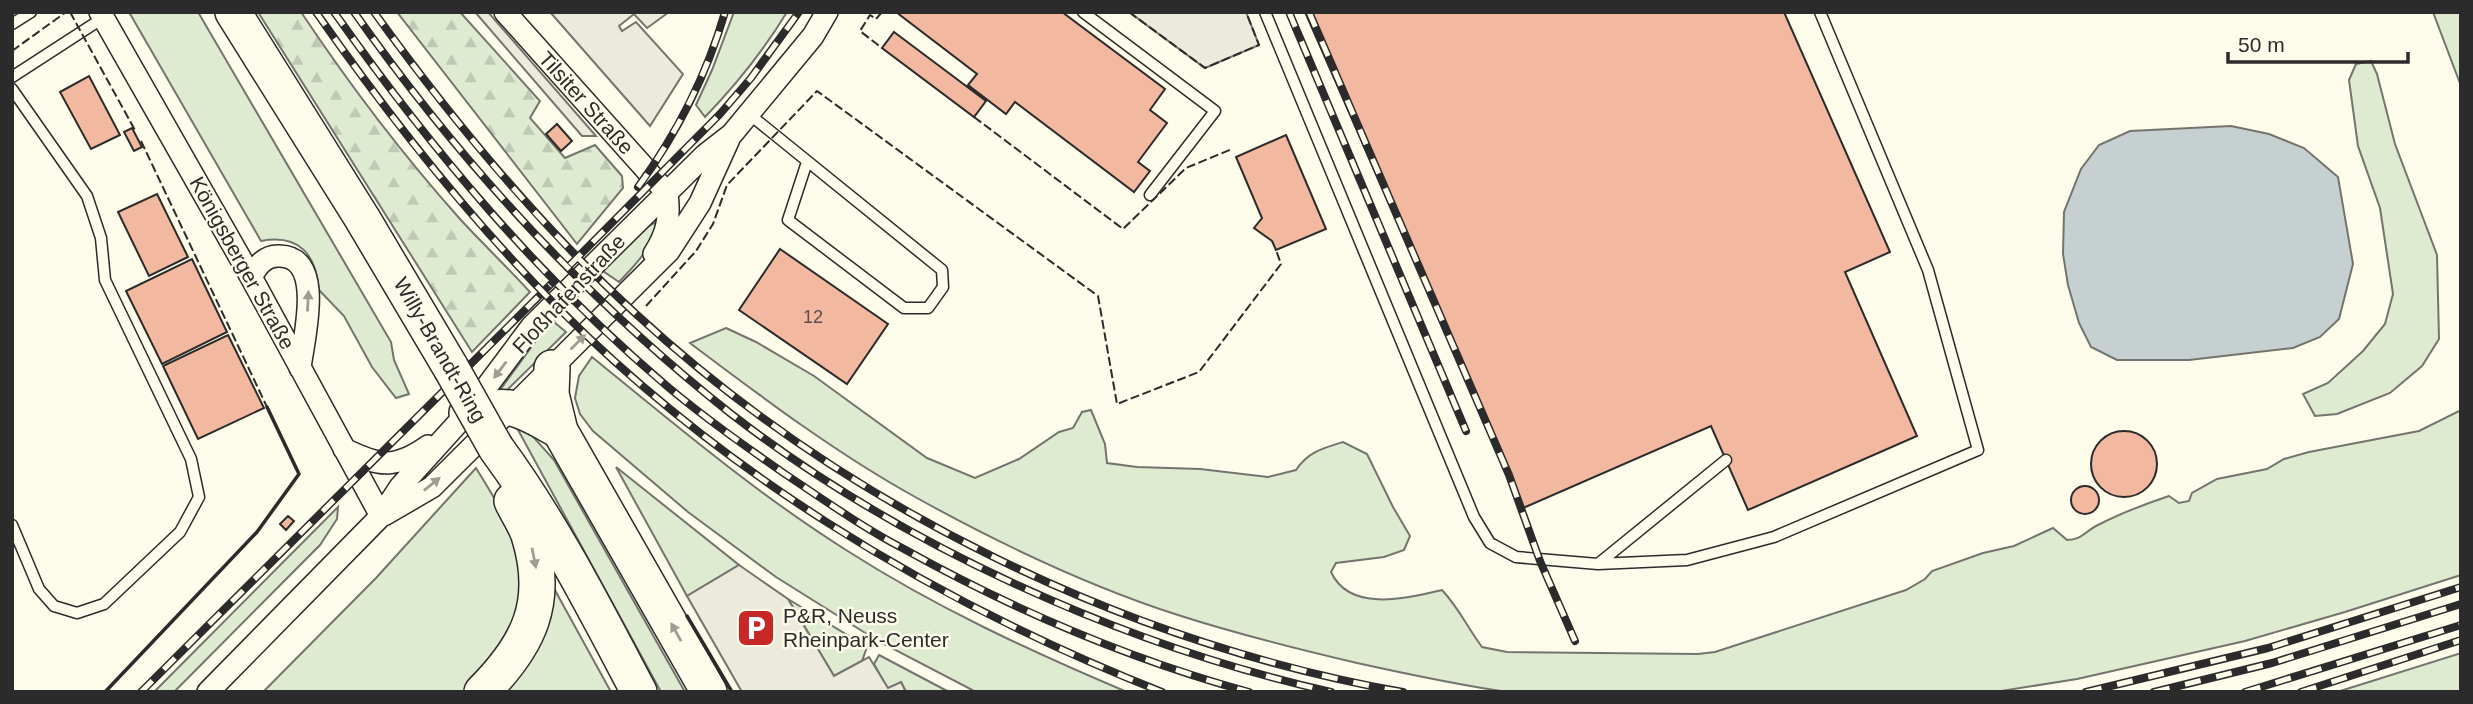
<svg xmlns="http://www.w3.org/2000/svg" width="2473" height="704" viewBox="0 0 2473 704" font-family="Arial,sans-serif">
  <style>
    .green { fill: #deebd1; stroke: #74746e; stroke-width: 2 }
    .forest { fill: url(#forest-firs); stroke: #74746e; stroke-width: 2 }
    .parking { fill: #eceadb; stroke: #74746e; stroke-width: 2 }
    .water { fill: #c7d0d0; stroke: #74746e; stroke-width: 2 }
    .building { fill: #f2b8a0; stroke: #2b2b2b; stroke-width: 2 }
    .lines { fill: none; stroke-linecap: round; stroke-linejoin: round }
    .lane-casing { stroke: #2b2b2b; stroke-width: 13 }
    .street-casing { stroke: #2b2b2b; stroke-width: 24 }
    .primary-casing { stroke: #2b2b2b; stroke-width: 38 }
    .lane { stroke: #fdfbea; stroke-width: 10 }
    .street { stroke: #fdfbea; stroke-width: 21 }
    .primary { stroke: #fdfbea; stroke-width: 35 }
    .rail-casing { stroke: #2b2b2b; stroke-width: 8 }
    .rail { stroke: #fdfbea; stroke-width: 5; stroke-dasharray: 16; stroke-linecap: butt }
    .primary-bridge-casing { stroke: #2b2b2b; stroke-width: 38; stroke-linecap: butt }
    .primary-bridge { stroke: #fdfbea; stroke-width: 35 }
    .fence { stroke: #2b2b2b; stroke-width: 2; stroke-dasharray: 9 3.5; stroke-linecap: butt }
    .wall { stroke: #2b2b2b; stroke-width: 3.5 }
    .oneway { fill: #9e9d94 }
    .labels { text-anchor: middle; stroke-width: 5; stroke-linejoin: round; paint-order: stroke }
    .number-label { font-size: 18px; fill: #5d4e48 }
    .street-label { font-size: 21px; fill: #2b2b2b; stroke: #fdfbea }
    .poi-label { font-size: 21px; fill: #2b2b2b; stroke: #fdfbea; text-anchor: start }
  </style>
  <defs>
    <pattern id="forest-firs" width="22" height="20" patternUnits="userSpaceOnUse" patternTransform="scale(1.75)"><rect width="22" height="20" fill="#deebd1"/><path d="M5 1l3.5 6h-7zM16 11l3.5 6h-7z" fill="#bfcab4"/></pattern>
  </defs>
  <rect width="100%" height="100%" fill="#fdfbea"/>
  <path class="green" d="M 129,12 L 198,12 L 391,342 L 394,360 L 409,394 L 396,398 L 372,367 L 344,316 L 319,290 C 316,254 299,234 261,241 Z
    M 734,12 L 787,12 C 764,50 736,85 705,117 L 696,105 L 712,70 Z
    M 2433,12 L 2461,12 L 2461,86 Z
    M 2371,61 L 2377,74 L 2395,144 L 2437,255 L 2439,339 L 2422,366 L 2390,393 L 2337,414 L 2315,416 L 2303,394 L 2328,383 L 2363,351 L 2385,324 L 2393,294 L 2380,208 L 2358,146 L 2349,80 L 2356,64 Z
    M 656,222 C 653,248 636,264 619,282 L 603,271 L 644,229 Z
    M 554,316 L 556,319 L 554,322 L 566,332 L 506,391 L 500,390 Z
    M 726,328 L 756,342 L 814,376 L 927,458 L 975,478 L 1019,459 L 1059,432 L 1073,428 L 1082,412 L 1091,410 L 1105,444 L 1107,463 L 1137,467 L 1200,469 L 1268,477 L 1296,470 C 1308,452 1323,448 1343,442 L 1367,454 L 1393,507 L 1410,536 L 1404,550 L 1384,557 L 1336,563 L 1331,572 C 1350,613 1407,598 1442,590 C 1459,608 1467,627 1482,647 L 1507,652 L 1698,654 L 1715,652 L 1906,590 L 1925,579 L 1932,571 L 1983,553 L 2014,546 L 2053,528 L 2067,540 C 2081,540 2085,532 2096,526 C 2119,514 2145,504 2169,496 L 2179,503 L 2189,501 L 2192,493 L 2217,479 L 2267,469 L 2284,459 L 2309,452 L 2419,431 L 2461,410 L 2461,575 L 2345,612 L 2245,641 L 2077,679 L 1995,692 L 1508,692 C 1457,685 1407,674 1357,663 C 1297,649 1237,634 1178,615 C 1088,586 1000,544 917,498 C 837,454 763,398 690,343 Z
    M 592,357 C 674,424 756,493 846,550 C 935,607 1030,651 1127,692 L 976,692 L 878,641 L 776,577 L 688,512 L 593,431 L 580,414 L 575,398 L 579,376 Z
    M 517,428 L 529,432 L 554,460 L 685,692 L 661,692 Z
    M 616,467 L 739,565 L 687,596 Z
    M 476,468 C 490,491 505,514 515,539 C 524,564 523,610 511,634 C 502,654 479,676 463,692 L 263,692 L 376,578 Z
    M 338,507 L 337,519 L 320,545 L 174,692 L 154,692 Z
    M 551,583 L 611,692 L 492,692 Z
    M 788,599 L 867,647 L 862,661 L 834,676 Z
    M 2461,653 L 2461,692 L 2337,692 Z
    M 879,655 L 949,692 L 906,692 L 901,682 L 888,689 L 874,664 Z"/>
  <path class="forest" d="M 258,12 L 301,12 C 349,84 402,154 460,219 C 483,244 507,267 530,292 L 472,352 Z
    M 397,12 L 460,12 L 540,101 L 530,118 L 565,158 L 595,145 L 622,176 L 623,188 L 577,244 Z"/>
  <path class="parking" d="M 475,12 L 488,12 L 596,136 L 582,136 Z
    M 550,12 L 669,12 L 647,28 L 634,14 L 619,26 L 622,31 L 636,22 L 683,74 L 650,126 Z
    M 1129,12 L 1246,12 L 1259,45 L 1205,68 Z
    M 739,565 L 788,599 L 834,676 L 869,657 L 888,688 L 901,682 L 906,692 L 742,692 L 687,596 Z"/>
  <path class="water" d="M 2231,126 L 2269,134 L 2304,148 L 2338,177 L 2353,264 L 2339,319 L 2320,337 L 2293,348 L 2189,360 L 2117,360 L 2091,347 L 2079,323 L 2068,285 L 2063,254 L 2064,212 L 2081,169 L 2099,145 L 2130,131 Z"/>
  <path class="building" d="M 896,12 L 1062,12 L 1165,89 L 1150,110 L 1167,123 L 1138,162 L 1150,171 L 1134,192 L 1015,102 L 1006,114 L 968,85 L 977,74 Z
    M 1305,12 L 1784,12 L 1890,252 L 1845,272 L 1917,436 L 1748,510 L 1711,426 L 1523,508 Z
    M 894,32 L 986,101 L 974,117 L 882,48 Z
    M 89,76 L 120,135 L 91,149 L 60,92 Z
    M 557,124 L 572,141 L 561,151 L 546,134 Z
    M 132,128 L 142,147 L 134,151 L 124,132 Z
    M 1286,135 L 1326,229 L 1276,250 L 1272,241 L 1254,228 L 1262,218 L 1236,157 Z
    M 157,194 L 188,257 L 149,276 L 118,212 Z
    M 780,249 L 888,324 L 847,384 L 739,310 Z
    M 192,259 L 227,332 L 162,364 L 126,291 Z
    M 228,335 L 264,408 L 198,439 L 163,366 Z
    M2091 464a33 33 0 1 1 66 0a33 33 0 1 1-66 0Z
    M2071 500a14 14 0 1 1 28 0a14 14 0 1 1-28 0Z
    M 288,516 L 294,521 L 286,530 L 280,524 Z"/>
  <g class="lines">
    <g class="lane-casing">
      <path id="lane" d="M 1083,12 L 1215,111 L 1150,195
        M 1265,12 L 1474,517 L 1490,543 L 1516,557 L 1598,564 L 1687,560 L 1774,537 L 1978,450 L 1928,270 L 1820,12
        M 12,24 L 31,12
        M 12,77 L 103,18
        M 12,89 L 87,196 L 101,238 L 105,280 L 191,459 L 199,497 L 180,532 L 104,604 L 77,613 L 54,606 L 39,589 L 12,525
        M 749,114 L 942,270 L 943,287 L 928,308 L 904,308 L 788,220 L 807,162
        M 1598,564 L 1726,460"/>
    </g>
    <g class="street-casing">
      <path id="street" d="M 100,12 L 251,277 L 381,516
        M 505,12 L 667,193
        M 654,254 C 668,232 670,218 667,193
        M 251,277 C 258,265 265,255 280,256 C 326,257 303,341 300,368
        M 344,449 C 379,466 394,470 428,446
        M 384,515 L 432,487 L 669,251 L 700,203 L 729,139
        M 208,692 L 381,516 L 400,487 L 467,413 L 532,326 L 705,155 L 732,134 L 813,36 L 827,12"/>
    </g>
    <g class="primary-casing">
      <path id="primary" d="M 233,12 L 362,218 L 451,368
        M 552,368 L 551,394 L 560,431 L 709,692
        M 467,413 C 514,401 520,409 560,431
        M 496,448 C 552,524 595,609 639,692
        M 482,692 C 529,645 550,602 529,535 C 525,523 517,512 512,501"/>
    </g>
    <use href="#lane" class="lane"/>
    <use href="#street" class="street"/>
    <use href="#primary" class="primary"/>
    <g class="rail-casing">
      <path id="rail" d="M 316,12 C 383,108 454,199 535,284 C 708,466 929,600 1162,692
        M 334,12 C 431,149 539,278 668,387 C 705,418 745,446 785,474 C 824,500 862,527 904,549 C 1012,609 1129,659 1249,692
        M 354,12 C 460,162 586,299 730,413 C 900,545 1122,645 1331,692
        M 374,12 C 452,120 538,224 636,314 C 846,507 1122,642 1403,692
        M 1289,12 L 1466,431
        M 1309,12 L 1509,475 L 1540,561 L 1575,641
        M 638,187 C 676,135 707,74 725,12
        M 570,265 L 720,114 L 751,78 L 799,12
        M 141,692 L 550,285
        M 2086,692 L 2268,648 L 2461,587
        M 2154,692 L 2272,663 L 2461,604
        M 2245,692 L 2461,625
        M 2301,692 L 2461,640"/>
    </g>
    <use href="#rail" class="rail"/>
    <g class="primary-bridge-casing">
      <path id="primary-bridge" d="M 451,368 L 496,448"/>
    </g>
    <use href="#primary-bridge" class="primary-bridge"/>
    <path class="fence" d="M 70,12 L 136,132
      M 882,12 L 876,19 L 870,15 L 860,31 L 882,48
      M 1129,12 L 1205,68 L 1259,45 L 1246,12
      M 12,51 L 66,12
      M 974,117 L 1123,229 L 1186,168 L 1232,149
      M 141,141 L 267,407
      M 646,306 L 696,251 L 713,224 L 727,185 L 817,91 L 1098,296 L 1117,404 L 1199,372 L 1281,264 L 1276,250"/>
    <path class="wall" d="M 687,616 L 732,692
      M 105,692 L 257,532 L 299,474 L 267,407"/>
  </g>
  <defs><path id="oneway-solid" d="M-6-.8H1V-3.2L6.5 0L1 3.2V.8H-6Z" transform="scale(1.75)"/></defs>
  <g class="oneway">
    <use href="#oneway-solid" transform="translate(308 301) rotate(-87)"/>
    <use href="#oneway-solid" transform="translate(578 342) rotate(-45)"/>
    <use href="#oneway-solid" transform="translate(500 370) rotate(127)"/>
    <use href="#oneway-solid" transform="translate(432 484) rotate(-39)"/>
    <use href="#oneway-solid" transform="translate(534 558) rotate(79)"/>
    <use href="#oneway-solid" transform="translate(676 632) rotate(-119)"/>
  </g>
  <defs>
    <g id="parking-square" transform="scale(2.0125)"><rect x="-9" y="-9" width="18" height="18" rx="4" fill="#c62828" stroke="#fdfbea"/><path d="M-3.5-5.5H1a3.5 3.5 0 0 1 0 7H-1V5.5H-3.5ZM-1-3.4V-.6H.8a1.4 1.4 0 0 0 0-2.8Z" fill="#fff"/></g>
  </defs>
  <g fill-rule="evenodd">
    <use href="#parking-square" x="756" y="628"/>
  </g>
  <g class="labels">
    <g class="number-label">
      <text x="813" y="323">12</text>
    </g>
    <g class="street-label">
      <text transform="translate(586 103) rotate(48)" y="7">Tilsiter Straße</text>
      <text transform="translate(242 263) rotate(61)" y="7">Königsberger Straße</text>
      <text transform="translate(569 294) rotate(-47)" y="7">Floßhafenstraße</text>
      <text transform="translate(440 350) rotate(60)" y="7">Willy-Brandt-Ring</text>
    </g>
    <g class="poi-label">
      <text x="783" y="623">P&amp;R, Neuss<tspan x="783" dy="24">Rheinpark-Center</tspan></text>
    </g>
  </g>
  <rect width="2473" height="704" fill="none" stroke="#2b2b2b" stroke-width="28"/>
  <path d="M2228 52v10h180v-10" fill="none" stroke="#2b2b2b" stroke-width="3.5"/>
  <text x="2238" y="52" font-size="21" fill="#2b2b2b" stroke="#fdfbea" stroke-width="5" paint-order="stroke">50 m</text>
</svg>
